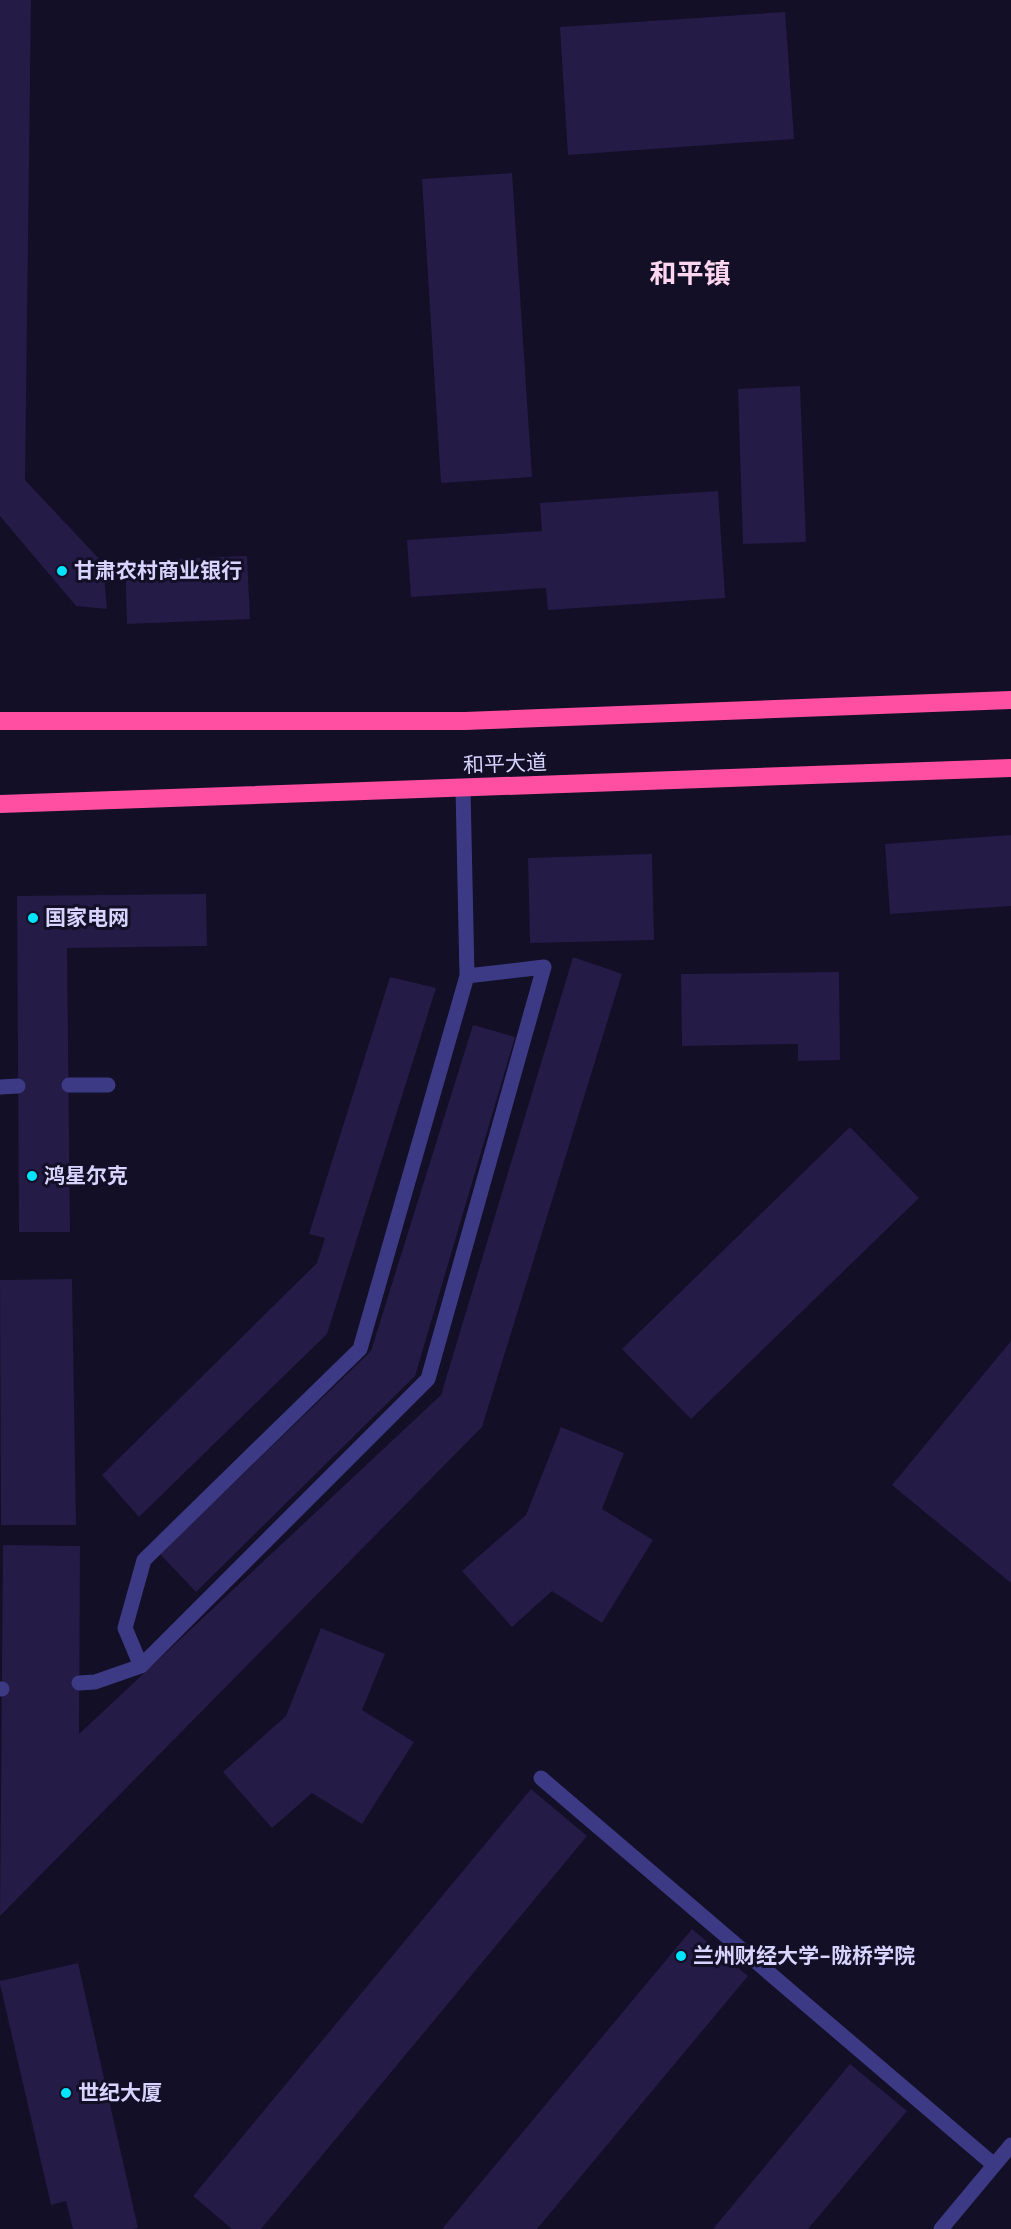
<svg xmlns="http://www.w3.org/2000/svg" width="1011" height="2229" viewBox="0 0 1011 2229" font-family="'DM Sans','Noto Sans SC',sans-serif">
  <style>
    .building { fill: #241b47 }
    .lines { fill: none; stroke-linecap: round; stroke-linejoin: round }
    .lane { stroke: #3d3a85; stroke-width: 15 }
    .highway { stroke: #ff4fa3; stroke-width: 18 }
    .poi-dot { fill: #00e5ff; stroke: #130f26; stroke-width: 2 }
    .labels { text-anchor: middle; stroke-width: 6; stroke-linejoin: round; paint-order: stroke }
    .poi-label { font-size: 21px; font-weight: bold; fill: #d9d4ff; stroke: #130f26; text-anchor: start }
    .street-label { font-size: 21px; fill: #d9d4ff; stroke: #130f26 }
    .district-label { font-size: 27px; font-weight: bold; fill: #ffd6f0; stroke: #130f26 }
  </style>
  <rect width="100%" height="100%" fill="#130f26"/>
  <path class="building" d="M 0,0 L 31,0 L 25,480 L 103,563 L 107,609 L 76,606 L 0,516 Z
    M 785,12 L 794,139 L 568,155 L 560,27 Z
    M 512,173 L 532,477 L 441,483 L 422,179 Z
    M 800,386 L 806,542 L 743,544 L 738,389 Z
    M 718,491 L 725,598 L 548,610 L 546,588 L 411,597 L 407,540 L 542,531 L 540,503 Z
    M 247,556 L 250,619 L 127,624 L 125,561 Z
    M 1011,835 L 1011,906 L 890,914 L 885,844 Z
    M 652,854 L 654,940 L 530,943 L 528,858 Z
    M 206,894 L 207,946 L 67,948 L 70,1232 L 19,1232 L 17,896 Z
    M 573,957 L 622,974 L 482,1427 L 0,1916 L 3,1545 L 80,1546 L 79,1734 L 441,1395 Z
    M 839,972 L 840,1060 L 798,1061 L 798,1044 L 682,1046 L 681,974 Z
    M 390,977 L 436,988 L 327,1334 L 139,1517 L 102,1475 L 317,1263 L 325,1238 L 309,1234 Z
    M 473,1025 L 515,1037 L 415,1376 L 196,1592 L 160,1554 L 371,1351 Z
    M 850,1127 L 919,1198 L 691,1419 L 622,1349 Z
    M 72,1279 L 76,1525 L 1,1525 L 0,1280 Z
    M 1011,1341 L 1011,1583 L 892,1485 Z
    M 561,1427 L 624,1453 L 602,1509 L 653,1540 L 602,1623 L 552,1591 L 512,1627 L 462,1571 L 526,1515 Z
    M 321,1628 L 385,1654 L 362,1710 L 414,1742 L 362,1824 L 312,1793 L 272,1828 L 223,1772 L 286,1716 Z
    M 531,1789 L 587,1836 L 261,2229 L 232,2229 L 193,2196 Z
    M 692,1929 L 748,1976 L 537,2229 L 442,2229 Z
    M 78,1963 L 138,2228 L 133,2229 L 73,2229 L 66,2201 L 51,2205 L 0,1984 L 0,1981 Z
    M 850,2064 L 907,2111 L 808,2229 L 713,2229 Z"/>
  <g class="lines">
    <path class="lane" d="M 69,1085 L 108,1085
      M 0,1087 L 18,1086
      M 141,1666 L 428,1379 L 544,967 L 467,976
      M 79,1683 L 95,1682 L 141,1666 L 125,1628 L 144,1560 L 360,1349 L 467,976 L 463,788
      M 0,1689 L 2,1689
      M 541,1778 L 994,2165
      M 941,2229 L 1011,2145"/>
    <path class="highway" d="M 0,721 L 465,721 L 1011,700
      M 0,804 L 1011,768"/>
  </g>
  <g class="poi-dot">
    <circle cx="62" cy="571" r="6"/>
    <circle cx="33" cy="918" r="6"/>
    <circle cx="32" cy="1176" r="6"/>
    <circle cx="681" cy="1956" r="6"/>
    <circle cx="66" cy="2093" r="6"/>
  </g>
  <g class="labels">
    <g class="poi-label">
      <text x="74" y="578">甘肃农村商业银行</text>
      <text x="45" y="925">国家电网</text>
      <text x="44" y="1183">鸿星尔克</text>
      <text x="693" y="1963">兰州财经大学-陇桥学院</text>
      <text x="78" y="2100">世纪大厦</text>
    </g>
    <g class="street-label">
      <text transform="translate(505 764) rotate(-2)" y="7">和平大道</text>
    </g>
    <g class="district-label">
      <text x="690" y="283">和平镇</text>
    </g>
  </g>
</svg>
